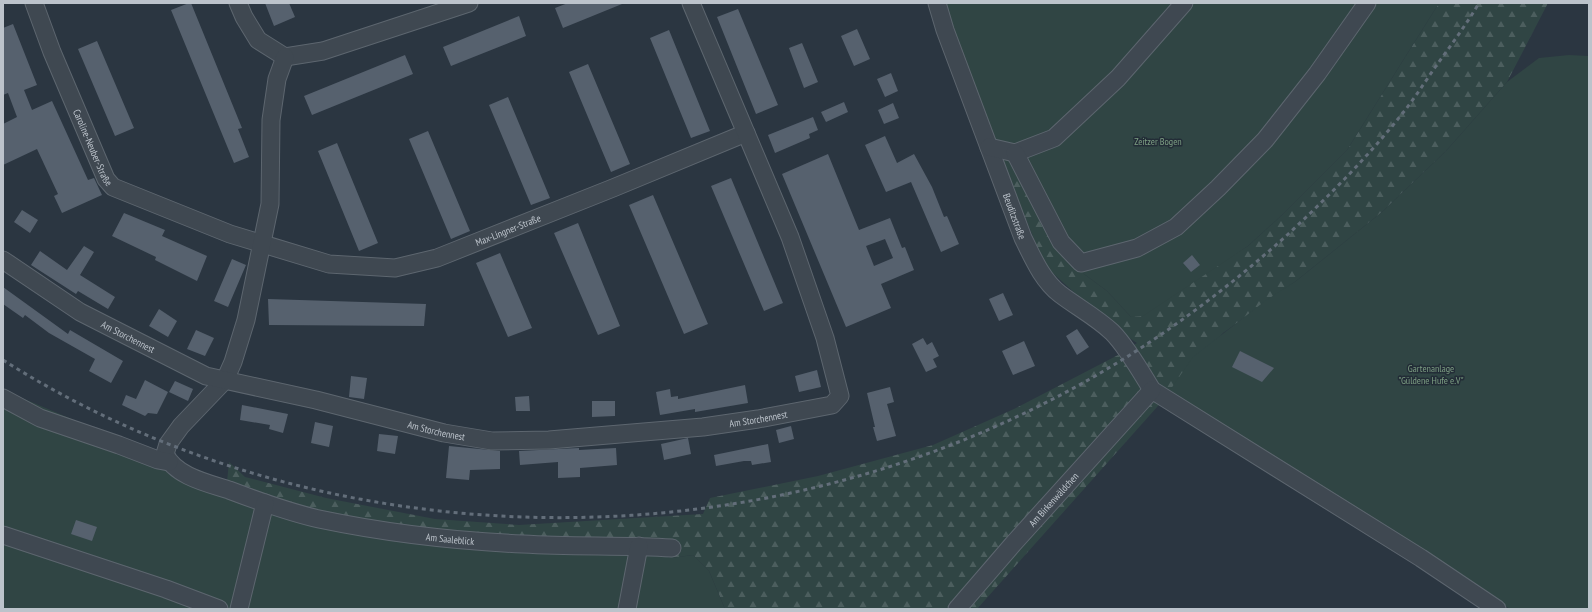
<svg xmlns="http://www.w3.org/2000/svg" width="1592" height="612" viewBox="0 0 1592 612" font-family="'PT Sans Narrow',sans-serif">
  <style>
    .forest { fill: url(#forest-firs) }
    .green { fill: #304544 }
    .building { fill: #56616e; fill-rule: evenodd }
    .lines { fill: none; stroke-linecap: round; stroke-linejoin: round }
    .minor-casing { stroke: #5d666f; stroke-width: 19 }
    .minor { stroke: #3f4851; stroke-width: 17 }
    .rail { stroke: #636e7a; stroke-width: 3; stroke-dasharray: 4 4; stroke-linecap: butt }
    .labels { text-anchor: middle; stroke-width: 3; stroke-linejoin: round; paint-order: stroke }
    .park-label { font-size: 10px; fill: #7d9e83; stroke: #232d37 }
    .street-label { font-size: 10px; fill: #bcc3cb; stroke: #232d37 }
  </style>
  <defs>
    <pattern id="forest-firs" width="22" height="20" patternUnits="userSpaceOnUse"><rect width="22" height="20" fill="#304544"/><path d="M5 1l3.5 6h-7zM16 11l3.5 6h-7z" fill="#4c5e5e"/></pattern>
  </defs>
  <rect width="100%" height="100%" fill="#2b3641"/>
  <path class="forest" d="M 1439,3 L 1548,3 L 1507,82 L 1446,151 L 1382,212 L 1296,281 L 1223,333 L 977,609 L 725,609 L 709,571 L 693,555 L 671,558 L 619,539 L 443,533 L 320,514 L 227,482 L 229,462 L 245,477 L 326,498 L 435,519 L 519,525 L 703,514 L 710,498 L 818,476 L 933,445 L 1014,409 L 1120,354 L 1137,343 L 1110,325 L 1045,266 L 1001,158 L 1012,157 L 1084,274 L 1107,291 L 1131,317 L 1248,246 L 1283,214 L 1347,150 Z"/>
  <path class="green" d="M 941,3 L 1439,3 L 1347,150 L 1283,214 L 1248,246 L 1143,316 L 1131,317 L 1107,291 L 1084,274 L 1056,244 L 1012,157 L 1001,158 Z
    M 1569,55 L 1589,56 L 1589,609 L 1510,609 L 1166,396 L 1193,357 L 1265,301 L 1296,281 L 1382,212 L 1446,151 L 1507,82 L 1539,58 Z
    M 3,390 L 209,477 L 320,514 L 443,533 L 619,539 L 670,558 L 693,555 L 709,571 L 725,609 L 3,609 Z"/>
  <path class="building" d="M 189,3 L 191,3 L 242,128 L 238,129 L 249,157 L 234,163 L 171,10 Z
    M 265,3 L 289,3 L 295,17 L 274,26 Z
    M 568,3 L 622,3 L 622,4 L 563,28 L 555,8 Z
    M 738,9 L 778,105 L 756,114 L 717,17 Z
    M 519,16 L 526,36 L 451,66 L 443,47 Z
    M 13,24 L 37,85 L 24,90 L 32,110 L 52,101 L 88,180 L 94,178 L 102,195 L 62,213 L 54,196 L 58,194 L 37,149 L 3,165 L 3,124 L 17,117 L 8,93 L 3,95 L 3,28 Z
    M 857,29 L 870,59 L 854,66 L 841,36 Z
    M 669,30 L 710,131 L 691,138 L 650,38 Z
    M 97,41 L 134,128 L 115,136 L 78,49 Z
    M 802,43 L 818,82 L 804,88 L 789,48 Z
    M 405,55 L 413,74 L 312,115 L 304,96 Z
    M 588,64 L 630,164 L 611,172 L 569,72 Z
    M 891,73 L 898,91 L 885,97 L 877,79 Z
    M 508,97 L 550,198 L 531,205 L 489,105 Z
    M 844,102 L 848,112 L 826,122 L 821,112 Z
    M 893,103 L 899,118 L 884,124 L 878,110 Z
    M 813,117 L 818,130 L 809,134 L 810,138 L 775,153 L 768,135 Z
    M 428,131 L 470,231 L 451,239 L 409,139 Z
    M 885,136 L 897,163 L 914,154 L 932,187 L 944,217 L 947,216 L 959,244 L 941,252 L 911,182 L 886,192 L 865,145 Z
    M 337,143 L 378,243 L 359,251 L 318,151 Z
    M 828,154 L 859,230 L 890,218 L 902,248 L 905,247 L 914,270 L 881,284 L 891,308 L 846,327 L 782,174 ZM 885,239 L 893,258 L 874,266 L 866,246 Z
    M 731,178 L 783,303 L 764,311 L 711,186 Z
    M 653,195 L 708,324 L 684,334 L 629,205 Z
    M 22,210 L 38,220 L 30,233 L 14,222 Z
    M 124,213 L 165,230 L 162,236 L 207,256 L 197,281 L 155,260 L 156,257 L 112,236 Z
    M 578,223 L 620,326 L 598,335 L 554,233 Z
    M 84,246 L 94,252 L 80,275 L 115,297 L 108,309 L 78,291 L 76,294 L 31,265 L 40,251 L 67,270 Z
    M 500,253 L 532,328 L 508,337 L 476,263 Z
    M 1192,255 L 1200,265 L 1191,272 L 1183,263 Z
    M 232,259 L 246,265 L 228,307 L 214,301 Z
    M 3,287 L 68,334 L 70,330 L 123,361 L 111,383 L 89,371 L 95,359 L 49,333 L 25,315 L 23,318 L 3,304 Z
    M 1003,293 L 1013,315 L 999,321 L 989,299 Z
    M 268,299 L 426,304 L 424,326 L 269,325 Z
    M 159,309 L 177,321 L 168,337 L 149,326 Z
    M 1077,329 L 1089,347 L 1077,355 L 1066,336 Z
    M 196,330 L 214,338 L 205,356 L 187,349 Z
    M 923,338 L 927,345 L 932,342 L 939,356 L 933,359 L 937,367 L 926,372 L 912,344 Z
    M 1024,341 L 1035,366 L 1013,375 L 1002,351 Z
    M 1240,351 L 1274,368 L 1262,382 L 1232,367 Z
    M 817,370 L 821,387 L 799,392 L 795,376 Z
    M 351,376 L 367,378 L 364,399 L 349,397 Z
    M 145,380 L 168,392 L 157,414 L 148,413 L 145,416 L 122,405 L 126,395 L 136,399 Z
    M 175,381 L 193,389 L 188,401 L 169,392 Z
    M 745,385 L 748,403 L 695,412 L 695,409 L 660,415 L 656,392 L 670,389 L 671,397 L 678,396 L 678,399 Z
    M 890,387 L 894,402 L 887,404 L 896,436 L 877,441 L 873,427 L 875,427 L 867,393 Z
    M 529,396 L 530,411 L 516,411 L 515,397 Z
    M 592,401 L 615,401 L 615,416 L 592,417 Z
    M 242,405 L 288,414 L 283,433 L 269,429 L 270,425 L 240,420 Z
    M 315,422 L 333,426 L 329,447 L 311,443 Z
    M 791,426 L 794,439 L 779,443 L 776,430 Z
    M 379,434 L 398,436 L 395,454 L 377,451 Z
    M 688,438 L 691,454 L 664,460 L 661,444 Z
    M 768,444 L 771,462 L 752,465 L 751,461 L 744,461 L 716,466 L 714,455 Z
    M 449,446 L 500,451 L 500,469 L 470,470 L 469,480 L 446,478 Z
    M 579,448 L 579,450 L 616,448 L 617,465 L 580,468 L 580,477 L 558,478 L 558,462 L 520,465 L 519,451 Z
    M 76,520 L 97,527 L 92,541 L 71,534 Z"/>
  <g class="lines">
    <g class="minor-casing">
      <g id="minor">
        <path id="s1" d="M 34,3 L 52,52 L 106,179 L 113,187 L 230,234 L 329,264 L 395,268 L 437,258 L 613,188 L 746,133"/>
        <path d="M 238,3 L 244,17 L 258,40 L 285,57 L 323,51 L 469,3"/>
        <path id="s2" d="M 937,3 L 945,30 L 1023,238 C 1033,258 1042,280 1060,294 C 1077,307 1096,317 1112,332 C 1127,347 1141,372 1152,390 L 1421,558 L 1497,609"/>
        <path id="s3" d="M 285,57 L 277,79 L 271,120 L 270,204 L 246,320 L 233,362 L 225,380 L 181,426 L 168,444 L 165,454 C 175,476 207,483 229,490 C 258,501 288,512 319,519 C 386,533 455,541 523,544 C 573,547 622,545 672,548"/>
        <path d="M 989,147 L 1015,153 L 1054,138 L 1118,78 L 1184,3"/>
        <path d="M 1015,153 L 1061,242 L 1081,263 L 1137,248 L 1176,227 L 1218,188 L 1265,140 L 1317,74 L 1367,3"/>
        <path id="s4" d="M 3,260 L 80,312 L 206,376 L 316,400 L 444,433 L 492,441 L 549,440 L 703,427 L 758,419 L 832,405 L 840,396 L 825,338 L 790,237 L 691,3"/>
        <path d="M 3,398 L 40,418 L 119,445 L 158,460 L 169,462"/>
        <path d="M 3,535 L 166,589 L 219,609"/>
        <path d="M 239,609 L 265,503"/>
        <path d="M 627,609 L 639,546"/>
        <path id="s5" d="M 957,609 L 1013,544 L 1152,390"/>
      </g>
    </g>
    <use href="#minor" class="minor"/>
    <path class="rail" d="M 3,360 C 311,555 717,568 1041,405 C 1130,361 1211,303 1285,237 C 1326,199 1367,158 1402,114 C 1414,99 1425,82 1436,66 C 1451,45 1466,25 1479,3"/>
  </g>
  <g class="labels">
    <g class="park-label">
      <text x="1158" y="145">Zeitzer Bogen</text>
      <text x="1431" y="372">Gartenanlage<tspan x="1431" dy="12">"Güldene Hufe e.V"</tspan></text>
    </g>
    <g class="street-label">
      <text dy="4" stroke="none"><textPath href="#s1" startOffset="156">Caroline-Neuber-Straße</textPath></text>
      <text dy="4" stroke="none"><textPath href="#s2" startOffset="227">Beuditzstraße</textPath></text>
      <text dy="4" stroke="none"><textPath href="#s1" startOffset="616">Max-Lingner-Straße</textPath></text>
      <text dy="4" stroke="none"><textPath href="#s4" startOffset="147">Am Storchennest</textPath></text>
      <text dy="4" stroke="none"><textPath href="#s4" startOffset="795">Am Storchennest</textPath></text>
      <text dy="4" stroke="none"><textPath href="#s4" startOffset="471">Am Storchennest</textPath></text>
      <text dy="4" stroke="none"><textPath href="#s5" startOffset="146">Am Birkenwäldchen</textPath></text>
      <text dy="4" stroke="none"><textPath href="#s3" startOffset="730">Am Saaleblick</textPath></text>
    </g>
  </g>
  <rect width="1592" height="612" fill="none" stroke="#bcc3cb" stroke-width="8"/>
</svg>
